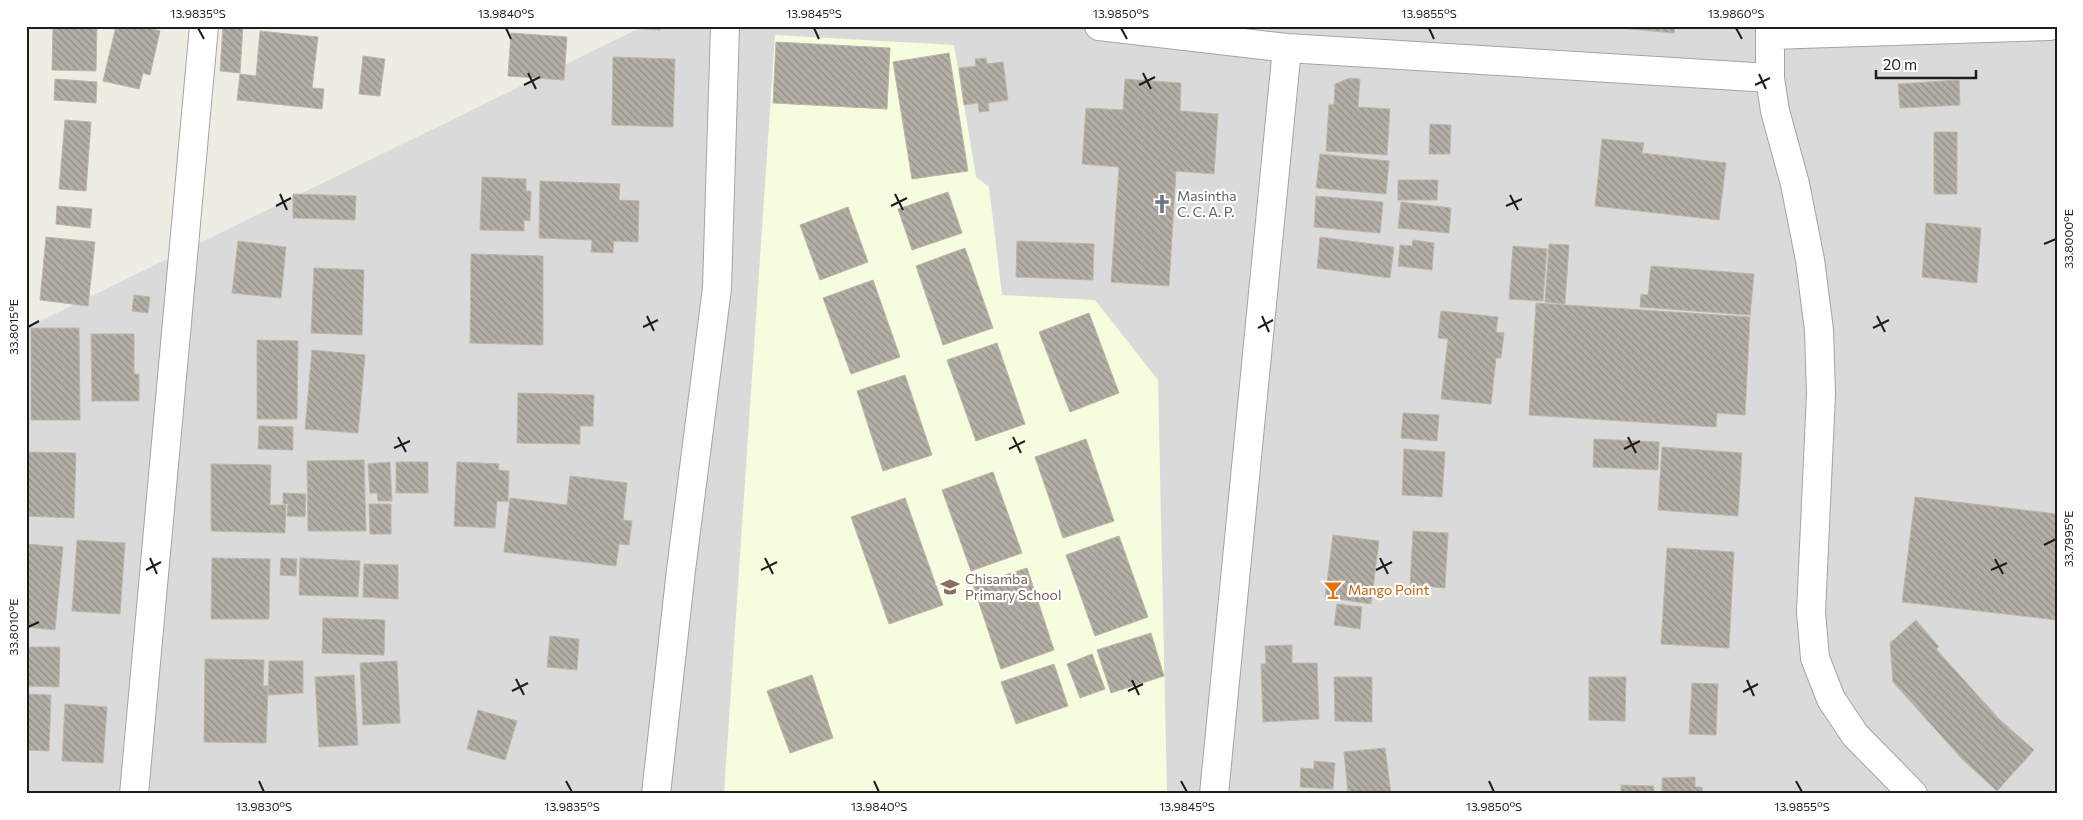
<svg xmlns="http://www.w3.org/2000/svg" width="2083" height="820" viewBox="0 0 2083 820" font-family="Commissioner,sans-serif">
  <style>
    .residential { fill: #dbdada }
    .education { fill: #f6fdde }
    .building { fill: url(#building-back-hatch); stroke: #beb6a7 }
    .lines { fill: none; stroke-linecap: round; stroke-linejoin: round }
    .street-casing { stroke: #a4a4a4; stroke-width: 30 }
    .street { stroke: #fff; stroke-width: 28 }
    .ticks { fill: none; stroke: #1d1d1d; stroke-width: 2 }
    .labels { text-anchor: middle; stroke-width: 4.5; stroke-linejoin: round; paint-order: stroke }
    .worship-label { font-size: 14px; fill: #5b616d; stroke: #fff; text-anchor: start }
    .education-label { font-size: 14px; fill: #785e54; stroke: #fff; text-anchor: start }
    .food-label { font-size: 14px; fill: #c56008; stroke: #fff; text-anchor: start }
    .neatline { fill: none; stroke: #1d1d1d; stroke-width: 2 }
    .ticks-label { font-size: 12px; text-anchor: middle; fill: #1d1d1d }
  </style>
  <defs>
    <pattern id="building-back-hatch" width="6" height="6" patternUnits="userSpaceOnUse" patternTransform="scale(1.25)"><rect width="6" height="6" fill="#b3afa6"/><path d="M-1 5l2 2M0 0l6 6M5-1l2 2" fill="none" stroke="#918e87"/></pattern>
  </defs>
  <rect width="100%" height="100%" fill="#eeede4"/>
  <path class="residential" d="M 644,26 L 2057,26 L 2057,794 L 26,794 L 26,328 Z"/>
  <path class="education" d="M 775,35 L 954,45 L 976,177 L 989,187 L 1002,295 L 1095,300 L 1158,380 L 1167,794 L 724,794 Z"/>
  <path class="building" d="M 53,26 L 97,26 L 96,71 L 52,70 Z
    M 116,26 L 142,26 L 160,31 L 150,75 L 143,73 L 139,89 L 103,81 Z
    M 223,26 L 243,26 L 240,73 L 220,71 Z
    M 608,26 L 660,26 L 660,30 Z
    M 1598,26 L 1675,26 L 1674,33 Z
    M 260,31 L 318,37 L 312,88 L 324,89 L 322,109 L 237,100 L 240,74 L 256,76 Z
    M 511,33 L 567,37 L 564,80 L 508,76 Z
    M 776,42 L 890,48 L 887,109 L 773,103 Z
    M 949,53 L 968,171 L 912,179 L 893,62 Z
    M 363,56 L 385,59 L 380,96 L 359,94 Z
    M 613,57 L 675,59 L 673,127 L 612,125 Z
    M 986,58 L 987,64 L 1003,62 L 1008,100 L 988,103 L 989,111 L 979,112 L 978,103 L 964,105 L 959,68 L 976,66 L 975,59 Z
    M 1350,78 L 1360,79 L 1358,107 L 1390,109 L 1387,155 L 1326,151 L 1329,104 L 1334,105 L 1335,84 Z
    M 55,79 L 97,82 L 96,103 L 54,100 Z
    M 1125,79 L 1181,83 L 1180,111 L 1218,114 L 1214,174 L 1176,171 L 1169,286 L 1111,282 L 1119,167 L 1082,164 L 1086,108 L 1123,110 Z
    M 1959,80 L 1960,105 L 1900,108 L 1898,84 Z
    M 65,120 L 91,122 L 86,191 L 59,189 Z
    M 1430,124 L 1451,125 L 1450,154 L 1429,154 Z
    M 1934,132 L 1957,132 L 1957,194 L 1934,194 Z
    M 1602,139 L 1644,143 L 1642,153 L 1726,163 L 1719,220 L 1595,206 Z
    M 1320,154 L 1389,161 L 1386,194 L 1316,188 Z
    M 482,177 L 526,179 L 526,191 L 531,191 L 530,221 L 524,220 L 524,231 L 480,230 Z
    M 1398,180 L 1438,180 L 1437,200 L 1398,200 Z
    M 540,181 L 620,184 L 619,200 L 639,201 L 638,242 L 614,241 L 613,253 L 591,252 L 592,240 L 539,238 Z
    M 948,192 L 962,233 L 912,250 L 898,209 Z
    M 293,194 L 356,196 L 355,220 L 293,218 Z
    M 1316,196 L 1383,202 L 1380,233 L 1314,227 Z
    M 1401,202 L 1451,208 L 1449,233 L 1398,228 Z
    M 57,206 L 92,209 L 90,228 L 56,224 Z
    M 848,207 L 868,262 L 820,280 L 800,225 Z
    M 1926,223 L 1981,228 L 1977,283 L 1922,277 Z
    M 46,237 L 95,242 L 88,306 L 40,300 Z
    M 1320,237 L 1394,247 L 1390,278 L 1317,268 Z
    M 1413,240 L 1434,243 L 1432,270 L 1398,266 L 1400,245 L 1412,246 Z
    M 238,241 L 286,247 L 281,298 L 232,293 Z
    M 1017,241 L 1094,244 L 1093,280 L 1016,277 Z
    M 1549,244 L 1569,245 L 1565,304 L 1545,302 Z
    M 1513,246 L 1547,249 L 1543,301 L 1509,299 Z
    M 965,248 L 993,328 L 943,345 L 916,266 Z
    M 471,254 L 543,256 L 543,345 L 470,343 Z
    M 1651,266 L 1754,274 L 1750,315 L 1640,307 L 1641,294 L 1648,295 Z
    M 314,268 L 364,270 L 362,335 L 311,333 Z
    M 873,280 L 900,357 L 851,374 L 823,298 Z
    M 134,295 L 150,297 L 148,313 L 132,311 Z
    M 1536,303 L 1750,317 L 1745,415 L 1717,413 L 1716,427 L 1529,415 Z
    M 1441,311 L 1498,317 L 1496,332 L 1504,333 L 1501,358 L 1496,358 L 1491,404 L 1441,399 L 1448,339 L 1438,338 Z
    M 1089,313 L 1119,393 L 1070,412 L 1039,332 Z
    M 31,328 L 79,328 L 80,420 L 31,420 Z
    M 91,334 L 134,334 L 134,374 L 139,374 L 139,401 L 92,401 Z
    M 257,340 L 298,341 L 297,419 L 257,419 Z
    M 997,343 L 1025,424 L 976,441 L 947,360 Z
    M 312,350 L 365,355 L 358,433 L 305,429 Z
    M 905,375 L 932,455 L 883,471 L 857,391 Z
    M 518,393 L 594,395 L 593,426 L 580,426 L 580,444 L 517,443 Z
    M 1403,413 L 1439,415 L 1437,441 L 1401,438 Z
    M 259,426 L 293,427 L 293,450 L 258,449 Z
    M 1086,439 L 1114,521 L 1063,538 L 1035,457 Z
    M 1594,439 L 1659,442 L 1658,470 L 1593,467 Z
    M 1662,447 L 1742,453 L 1738,516 L 1658,510 Z
    M 1404,449 L 1445,452 L 1442,497 L 1402,495 Z
    M 26,452 L 76,453 L 74,518 L 26,516 Z
    M 364,460 L 366,531 L 308,531 L 307,461 Z
    M 390,462 L 392,501 L 378,501 L 377,493 L 370,493 L 368,464 Z
    M 396,462 L 428,462 L 428,493 L 396,493 Z
    M 457,462 L 499,464 L 498,470 L 509,471 L 508,502 L 497,501 L 495,528 L 454,526 Z
    M 211,464 L 271,465 L 270,505 L 286,505 L 285,533 L 211,531 Z
    M 993,472 L 1022,553 L 971,571 L 942,490 Z
    M 570,476 L 627,483 L 623,520 L 632,521 L 629,545 L 619,544 L 616,566 L 504,552 L 510,498 L 567,505 Z
    M 283,493 L 306,494 L 305,517 L 287,516 L 288,504 L 283,504 Z
    M 1915,497 L 2057,514 L 2057,620 L 1902,602 Z
    M 905,498 L 943,605 L 889,624 L 851,517 Z
    M 369,504 L 391,504 L 391,534 L 370,534 Z
    M 1413,531 L 1448,533 L 1445,588 L 1410,585 Z
    M 1333,535 L 1379,541 L 1371,604 L 1325,597 Z
    M 1119,536 L 1148,617 L 1095,636 L 1066,555 Z
    M 77,540 L 125,543 L 120,614 L 72,611 Z
    M 26,544 L 63,547 L 55,630 L 26,627 Z
    M 1667,548 L 1734,552 L 1729,648 L 1661,644 Z
    M 212,558 L 270,559 L 269,619 L 211,619 Z
    M 281,558 L 297,559 L 296,576 L 280,575 Z
    M 300,558 L 360,561 L 358,597 L 299,595 Z
    M 364,564 L 398,565 L 398,599 L 363,597 Z
    M 1027,568 L 1054,650 L 1001,669 L 973,585 Z
    M 1337,604 L 1362,607 L 1360,629 L 1334,625 Z
    M 323,618 L 385,620 L 384,655 L 322,653 Z
    M 1916,620 L 1939,647 L 1936,649 L 1999,719 L 2034,750 L 1997,791 L 1963,760 L 1893,682 L 1890,643 Z
    M 1151,633 L 1164,676 L 1111,693 L 1097,650 Z
    M 550,636 L 579,639 L 577,670 L 547,667 Z
    M 1292,645 L 1292,663 L 1317,663 L 1319,719 L 1263,722 L 1261,664 L 1266,664 L 1265,646 Z
    M 26,647 L 60,647 L 59,687 L 26,686 Z
    M 1092,654 L 1105,689 L 1080,698 L 1067,664 Z
    M 205,659 L 264,660 L 263,686 L 268,686 L 266,743 L 204,742 Z
    M 269,661 L 303,661 L 303,693 L 268,695 Z
    M 397,661 L 400,723 L 363,725 L 360,663 Z
    M 1054,664 L 1068,706 L 1016,724 L 1001,682 Z
    M 354,675 L 358,745 L 319,747 L 315,677 Z
    M 812,675 L 833,738 L 790,753 L 767,691 Z
    M 1334,677 L 1372,677 L 1372,722 L 1335,721 Z
    M 1589,677 L 1626,677 L 1625,721 L 1589,720 Z
    M 1692,683 L 1718,684 L 1716,735 L 1689,734 Z
    M 26,694 L 51,695 L 49,751 L 26,750 Z
    M 65,704 L 107,707 L 103,763 L 62,761 Z
    M 478,710 L 517,721 L 505,760 L 467,749 Z
    M 1385,748 L 1391,794 L 1348,794 L 1344,752 Z
    M 1314,761 L 1335,763 L 1333,789 L 1300,787 L 1301,768 L 1314,769 Z
    M 1695,777 L 1695,787 L 1702,787 L 1703,794 L 1662,794 L 1662,778 Z
    M 1621,785 L 1654,786 L 1654,794 L 1621,794 Z"/>
  <g class="lines">
    <g class="street-casing">
      <path id="street" d="M 1099,26 L 1287,48 L 1770,78
        M 1770,26 L 1770,78 L 1775,111 L 1795,184 L 1810,260 L 1819,330 L 1821,394 L 1811,612 L 1815,658 L 1831,699 L 1855,735 L 1913,794
        M 1770,35 L 2050,26
        M 134,794 L 204,26
        M 656,794 L 681,570 L 717,288 L 725,26
        M 1214,794 L 1287,48"/>
    </g>
    <use href="#street" class="street"/>
  </g>
  <path class="ticks" d="M 198,28 L 204,39M 506,28 L 511,39M 814,28 L 819,39M 1121,28 L 1127,39M 1429,28 L 1434,39M 1736,28 L 1742,39M 528,73 L 536,89M 1143,73 L 1151,89M 1759,74 L 1766,89M 524,85 L 540,77M 1139,85 L 1155,77M 1755,85 L 1770,78M 280,194 L 287,210M 895,194 L 903,210M 1510,195 L 1518,210M 276,206 L 291,198M 891,206 L 907,198M 1506,206 L 1522,199M 2044,244 L 2056,239M 647,316 L 654,331M 1262,316 L 1269,332M 1877,316 L 1885,332M 28,327 L 39,321M 643,327 L 658,320M 1258,328 L 1273,320M 1873,328 L 1889,320M 398,437 L 406,452M 1013,437 L 1021,453M 1628,437 L 1636,453M 394,448 L 410,441M 1009,449 L 1025,441M 1624,449 L 1640,441M 2044,545 L 2056,539M 150,558 L 157,574M 765,558 L 773,574M 1380,558 L 1388,574M 1995,559 L 2003,574M 146,570 L 161,562M 761,570 L 777,562M 1376,570 L 1392,562M 1991,570 L 2007,563M 28,627 L 39,622M 516,679 L 524,695M 1132,680 L 1139,695M 1747,680 L 1754,696M 512,691 L 528,683M 1128,691 L 1143,684M 1743,692 L 1758,684M 259,781 L 264,792M 566,781 L 572,792M 874,781 L 879,792M 1181,781 L 1187,792M 1489,781 L 1494,792M 1796,781 L 1802,792"/>
  <defs>
    <g id="church-bare" transform="scale(1.5)"><path d="M-1.2-6h2.4v3.5h3.3v2.4h-3.3V6h-2.4V-.1h-3.3v-2.4h3.3Z" fill="#6b7280" stroke="#fff" stroke-width="2.5" paint-order="stroke"/></g>
    <g id="school-bare" transform="scale(1.5)"><path d="M0-5L7-2L0 1L-7-2ZM-4 1L0 2.5L4 1V4Q0 6-4 4Z" fill="#8d6e63" stroke="#fff" stroke-width="2.5" paint-order="stroke"/></g>
    <g id="bar-bare" transform="scale(1.5)"><path d="M-6-5H6L.8 .8V4.5H3.5V6h-7V4.5H-.8V.8Z" fill="#e8710a" stroke="#fff" stroke-width="2.5" paint-order="stroke"/></g>
  </defs>
  <g fill-rule="evenodd">
    <use href="#church-bare" x="1162" y="204"/>
    <use href="#school-bare" x="950" y="587"/>
    <use href="#bar-bare" x="1333" y="590"/>
  </g>
  <g class="labels">
    <g class="worship-label">
      <text x="1177" y="201">Masintha<tspan x="1177" dy="16">C. C. A. P.</tspan></text>
    </g>
    <g class="education-label">
      <text x="965" y="584">Chisamba<tspan x="965" dy="16">Primary School</tspan></text>
    </g>
    <g class="food-label">
      <text x="1348" y="595">Mango Point</text>
    </g>
  </g>
  <rect width="2083" height="820" fill="none" stroke="#ffffff" stroke-width="55"/>
  <path d="M1876 70v8h100v-8" fill="none" stroke="#1d1d1d" stroke-width="2.5"/>
  <text x="1883" y="70" font-size="15" fill="#1d1d1d" stroke="#ffffff" stroke-width="4" paint-order="stroke">20 m</text>
  <rect x="28" y="28" width="2028" height="764" class="neatline"/>
  <g class="ticks-label">
    <text x="198" y="18">13.9835°S</text>
    <text x="506" y="18">13.9840°S</text>
    <text x="814" y="18">13.9845°S</text>
    <text x="1121" y="18">13.9850°S</text>
    <text x="1429" y="18">13.9855°S</text>
    <text x="1736" y="18">13.9860°S</text>
    <text transform="translate(2069 239) rotate(-90)" y="4">33.8000°E</text>
    <text transform="translate(14 327) rotate(-90)" y="4">33.8015°E</text>
    <text transform="translate(2069 539) rotate(-90)" y="4">33.7995°E</text>
    <text transform="translate(14 627) rotate(-90)" y="4">33.8010°E</text>
    <text x="264" y="811">13.9830°S</text>
    <text x="572" y="811">13.9835°S</text>
    <text x="879" y="811">13.9840°S</text>
    <text x="1187" y="811">13.9845°S</text>
    <text x="1494" y="811">13.9850°S</text>
    <text x="1802" y="811">13.9855°S</text>
  </g>
</svg>
